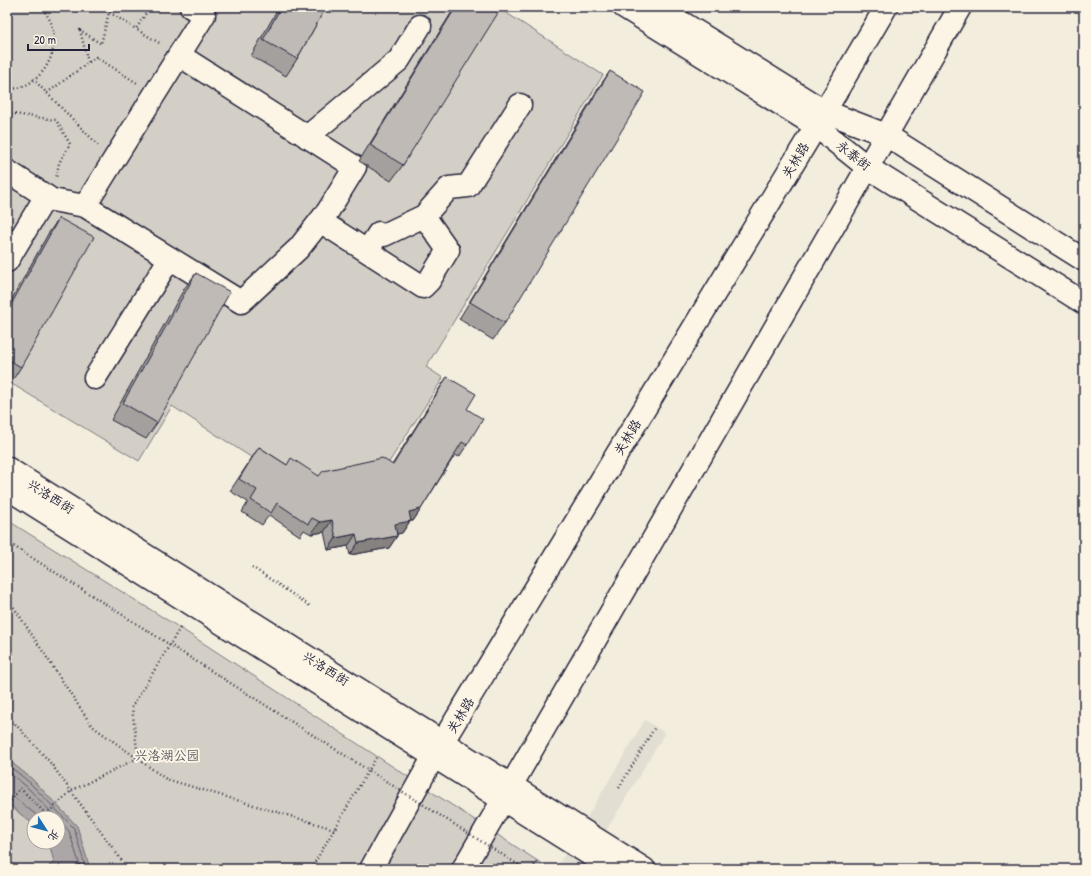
<svg xmlns="http://www.w3.org/2000/svg" width="1091" height="876" viewBox="0 0 1091 876" font-family="'Patrick Hand','LXGW WenKai TC',sans-serif">
  <style>
    .built { fill: #e3ded2 }
    .green { fill: #d4cfc6; stroke: #7b7880 }
    .water { fill: #aca7a6; stroke: #75727b }
    .lines { fill: none; stroke-linecap: round; stroke-linejoin: round }
    .shore { stroke: #595766; stroke-width: 1 }
    .minor-casing { stroke: #22223b; stroke-width: 25 }
    .major-casing { stroke: #22223b; stroke-width: 25 }
    .path { stroke: #22223b; stroke-width: 2.5; stroke-dasharray: 1 3; stroke-linecap: butt }
    .minor { stroke: #fcf5e5; stroke-width: 22 }
    .major { stroke: #fcf5e5; stroke-width: 22 }
    .path-bridge { stroke: #22223b; stroke-width: 2.5; stroke-dasharray: 1 3; stroke-linecap: butt }
    .wall { fill: #a4a09d; stroke: #22223b }
    .shaded-wall { fill: #86827f; stroke: #22223b }
    .building { fill: #bfbab6; stroke: #22223b }
    .labels { text-anchor: middle; stroke-width: 4; stroke-linejoin: round; paint-order: stroke }
    .street-label { font-size: 13px; fill: #22223b; stroke: #fcf5e5 }
    .park-label { font-size: 13px; fill: #575665; stroke: #fcf5e5 }
  </style>
  <rect width="100%" height="100%" fill="#f3edde"/>
  <filter id="ink" filterUnits="userSpaceOnUse"><feTurbulence type="fractalNoise" baseFrequency=".025" numOctaves="2"/><feDisplacementMap in="SourceGraphic" scale="8" xChannelSelector="R" yChannelSelector="G"/><feConvolveMatrix kernelMatrix="1 2 1 2 8 2 1 2 1" color-interpolation-filters="sRGB"/></filter>
  <g filter="url(#ink)">
    <path class="built" d="M 645,720 L 665,733 L 583,869 L 556,869 Z"/>
    <path class="green" d="M 7,7 L 497,7 L 603,75 L 426,367 L 443,378 L 382,473 L 312,482 L 277,474 L 172,406 L 139,461 L 7,381 Z
      M 7,520 L 180,628 L 550,869 L 90,869 L 77,826 L 32,779 L 7,759 Z
      M 7,803 L 34,825 L 34,842 L 49,842 L 54,862 L 46,869 L 7,869 Z"/>
    <path class="water" d="M 7,759 L 32,779 L 77,826 L 90,869 L 46,869 L 54,862 L 49,842 L 58,842 L 58,818 L 34,818 L 34,825 L 7,803 Z"/>
    <g class="lines">
      <path class="shore" d="M 7,764 L 29,782 L 74,828 L 86,869
        M 7,771 L 26,786 L 57,818
        M 7,795 L 14,797 L 40,818
        M 58,819 L 69,831 L 81,869"/>
      <g class="minor-casing">
        <path id="minor" d="M 179,55 L 355,167 L 328,211 L 299,248 L 241,302 L 85,206 L 204,15 L 191,7
          M 307,137 L 399,60 L 420,26
          M 7,171 L 52,200 L 85,206
          M 424,216 L 449,188 L 468,186 L 520,105
          M 320,221 L 423,287 L 429,281 L 448,250 L 424,216 L 384,235 L 379,233 L 367,251
          M 7,261 L 46,196
          M 95,378 L 170,258
          M 7,468 L 644,869
          M 7,488 L 613,869"/>
      </g>
      <g class="major-casing">
        <path id="major" d="M 624,7 L 816,126 L 867,167 L 1084,303
          M 657,7 L 824,111 L 886,135 L 1084,260
          M 371,869 L 434,756 L 816,126 L 886,7
          M 463,869 L 960,7"/>
      </g>
      <path class="path" d="M 150,7 L 136,29 L 161,44
        M 88,62 L 80,30 L 101,44 L 109,12 L 136,29
        M 33,79 L 99,146
        M 7,89 C 36,90 59,59 53,31 C 52,22 47,14 41,7
        M 47,93 L 96,57 L 137,83
        M 7,113 L 56,120 L 70,144 L 59,163 L 56,178
        M 252,567 L 310,606
        M 7,597 L 92,726 L 166,779 L 334,829
        M 7,715 L 49,761 L 128,869
        M 619,788 L 655,727
        M 8,804 L 20,788 L 46,814 L 71,791 L 138,758 L 132,707 L 180,628
        M 311,869 L 377,756
        M 532,869 L 537,861"/>
      <use href="#minor" class="minor"/>
      <use href="#major" class="major"/>
      <path class="path-bridge" d="M 7,542 L 525,869"/>
    </g>
    <path class="wall" d="M 279,7 L 326,7 L 297,59 L 286,76 L 251,56 Z
      M 455,7 L 488,7 L 403,165 L 391,181 L 359,161 Z
      M 610,71 L 505,323 L 493,340 L 459,319 L 599,87 Z
      M 59,218 L 21,367 L 10,384 L 7,382 L 7,308 L 48,234 Z
      M 196,273 L 157,423 L 146,439 L 111,420 L 184,289 Z
      M 447,377 L 467,409 L 467,445 L 459,457 L 455,455 L 421,509 L 413,521 L 410,521 L 402,533 L 397,534 L 397,536 L 389,548 L 350,555 L 348,546 L 328,550 L 324,532 L 311,534 L 304,530 L 300,536 L 269,515 L 262,525 L 242,512 L 248,502 L 230,491 L 259,447 L 287,465 L 319,476 L 392,465 L 439,389 Z"/>
    <path class="shaded-wall" d="M 421,509 L 413,521 L 410,521 L 402,533 L 387,536 L 395,524 L 409,512 Z
      M 332,520 L 324,532 L 311,534 L 320,522 Z
      M 356,534 L 348,546 L 328,550 L 336,538 Z
      M 397,536 L 389,548 L 350,555 L 358,543 Z"/>
    <path class="building" d="M 281,7 L 326,7 L 297,59 L 263,40 Z
      M 456,7 L 488,7 L 498,13 L 403,165 L 370,145 Z
      M 610,71 L 645,92 L 505,323 L 470,302 Z
      M 59,218 L 94,237 L 21,367 L 7,359 L 7,312 Z
      M 196,273 L 230,292 L 157,423 L 123,403 Z
      M 447,377 L 476,394 L 467,409 L 483,419 L 467,445 L 462,442 L 421,509 L 409,512 L 411,521 L 395,524 L 397,536 L 358,543 L 356,534 L 336,538 L 332,520 L 320,522 L 312,518 L 308,524 L 277,503 L 271,513 L 251,500 L 257,490 L 239,479 L 259,447 L 287,465 L 291,458 L 319,476 L 323,471 L 382,458 L 393,465 Z"/>
  </g>
  <g class="labels">
    <g class="street-label">
      <text transform="translate(854 155) rotate(38)" y="5">永泰街</text>
      <text transform="translate(795 160) rotate(-59)" y="5">关林路</text>
      <text transform="translate(627 437) rotate(-59)" y="5">关林路</text>
      <text transform="translate(51 496) rotate(32)" y="5">兴洛西街</text>
      <text transform="translate(326 668) rotate(32)" y="5">兴洛西街</text>
      <text transform="translate(460 715) rotate(-59)" y="5">关林路</text>
    </g>
    <g class="park-label">
      <text x="167" y="760">兴洛湖公园</text>
    </g>
  </g>
  <rect width="1091" height="876" fill="none" stroke="#fcf5e5" stroke-width="24"/>
  <rect x="12" y="12" width="1067" height="852" fill="none" stroke="#22223b" stroke-width="1.5" filter="url(#ink)"/>
  <g transform="translate(46 830) rotate(126)"><circle r="19" fill="#fcf5e5" stroke="#a5a1a1"/>
  <path d="M0-3L7 15L0 10L-7 15Z" fill="#1f6fb2"/>
  <text y="-6" font-size="11" font-weight="bold" text-anchor="middle" fill="#22223b">北</text>
  </g>
  <path d="M28 44v6h61v-6" fill="none" stroke="#22223b" stroke-width="2"/>
  <text x="34" y="44" font-size="12" fill="#22223b" stroke="#fcf5e5" stroke-width="3" paint-order="stroke">20 m</text>
</svg>
